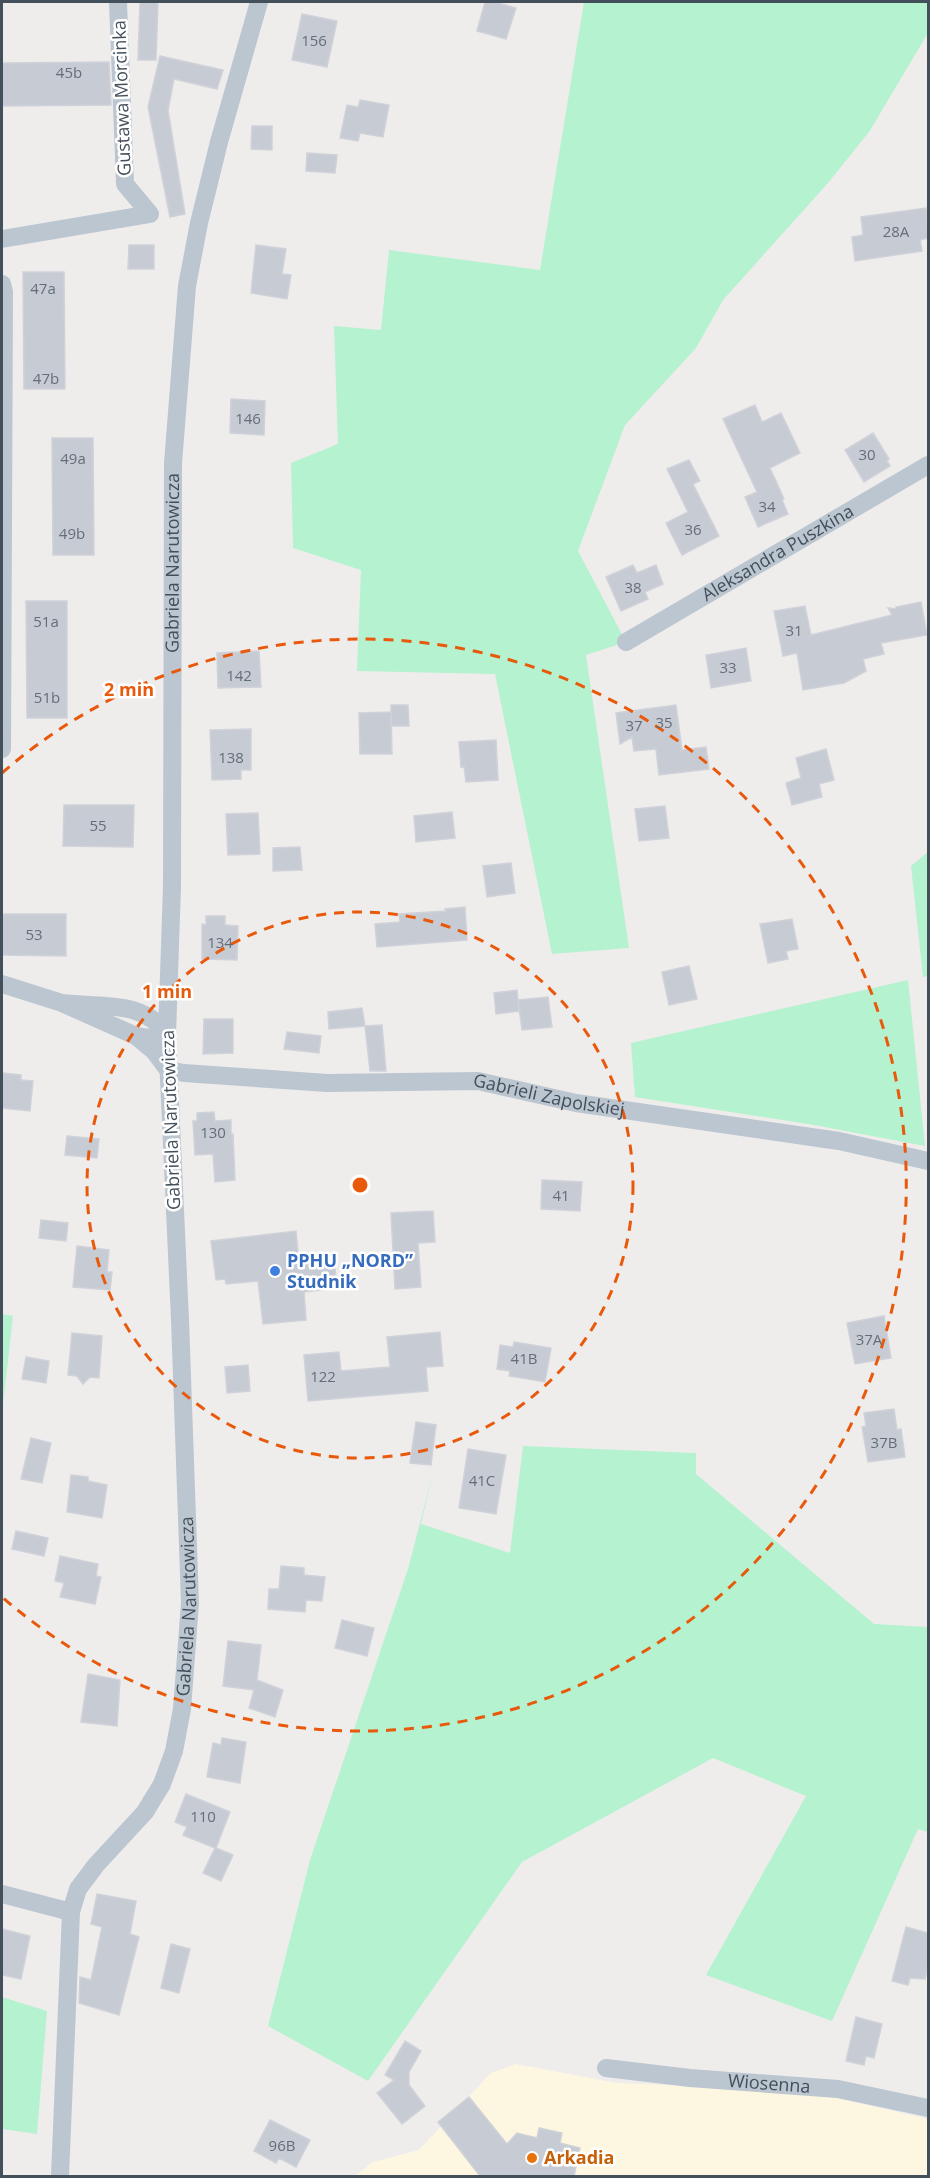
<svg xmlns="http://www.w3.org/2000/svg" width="930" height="2178" viewBox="0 0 930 2178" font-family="'Open Sans',sans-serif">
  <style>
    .commercial { fill: #fdf7e2 }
    .green { fill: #b5f2cf }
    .building { fill: #c7cbd3; stroke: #d0d2d9; stroke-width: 1.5 }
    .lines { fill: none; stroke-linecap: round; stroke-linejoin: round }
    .minor { stroke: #bbc6d0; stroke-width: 18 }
    .ring { fill: none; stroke: #e8590c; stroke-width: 3; stroke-dasharray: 10 8 }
    .shop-dot { fill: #3f7fe0; stroke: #fff; stroke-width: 2 }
    .food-dot { fill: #e8710a; stroke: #fff; stroke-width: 2 }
    .labels { text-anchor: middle; stroke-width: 5; stroke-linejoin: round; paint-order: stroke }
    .number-label { font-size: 15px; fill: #646e79 }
    .street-label { font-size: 18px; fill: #434f5b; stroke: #fff }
    .shop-label { font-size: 18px; font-weight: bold; fill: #366cbe; stroke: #fff; text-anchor: start }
    .food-label { font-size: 18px; font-weight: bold; fill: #c56008; stroke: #fff; text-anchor: start }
    .centre { fill: #e8590c; stroke: #fff; stroke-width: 3 }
    .ring-label { font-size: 18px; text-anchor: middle; font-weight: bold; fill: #e8590c; stroke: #fff; stroke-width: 5; stroke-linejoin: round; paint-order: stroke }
  </style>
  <rect width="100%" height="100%" fill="#efecec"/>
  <path class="commercial" d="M 516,2064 L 617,2083 L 721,2087 L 827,2096 L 928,2119 L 928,2176 L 355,2176 L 373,2162 L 419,2150 L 491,2073 Z"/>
  <path class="green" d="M 584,2 L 928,2 L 928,33 L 869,132 L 828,183 L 723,300 L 696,348 L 625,425 L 578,551 L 626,642 L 586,655 L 629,948 L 552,954 L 495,674 L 357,671 L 361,570 L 293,548 L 291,463 L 338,444 L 334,326 L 381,330 L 389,250 L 540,270 Z
    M 928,852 L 928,976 L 923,977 L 911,866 Z
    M 908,980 L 925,1146 L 814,1125 L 635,1097 L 631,1043 Z
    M 2,1314 L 13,1316 L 2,1413 Z
    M 523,1446 L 696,1453 L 696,1474 L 874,1624 L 928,1627 L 928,1832 L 918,1829 L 832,2021 L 706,1975 L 806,1796 L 713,1758 L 522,1862 L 368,2081 L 268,2026 L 310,1860 L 408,1569 L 433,1473 L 421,1524 L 510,1553 Z
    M 2,1997 L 47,2011 L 37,2134 L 2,2129 Z"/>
  <path class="building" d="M 140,2 L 158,2 L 156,60 L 138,60 Z
    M 485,2 L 495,2 L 516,8 L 506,39 L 477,31 Z
    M 302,14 L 337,21 L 327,67 L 292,60 Z
    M 160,56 L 223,70 L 217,89 L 174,79 L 168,110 L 185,214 L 170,217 L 148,107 Z
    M 109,62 L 111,105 L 2,106 L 2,63 Z
    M 360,100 L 389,105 L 383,137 L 360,133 L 358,141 L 340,138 L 347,105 L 358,107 Z
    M 252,126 L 272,126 L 272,150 L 251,149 Z
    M 307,153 L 337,155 L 335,173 L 306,171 Z
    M 926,208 L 928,238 L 920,240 L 922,251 L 855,261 L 852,237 L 863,235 L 861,217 Z
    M 129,245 L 154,245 L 154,269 L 128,269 Z
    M 256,245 L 286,249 L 282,274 L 291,275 L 287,299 L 251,293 Z
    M 23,272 L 64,272 L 65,389 L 24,389 Z
    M 231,399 L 265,401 L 264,435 L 230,433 Z
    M 755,405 L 762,422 L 781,413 L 800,453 L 770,468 L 784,499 L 782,500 L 788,514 L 758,527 L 745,497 L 757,492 L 723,419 Z
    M 873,433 L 889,459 L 887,461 L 890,466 L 864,482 L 845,450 Z
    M 52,438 L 93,438 L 94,555 L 53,555 Z
    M 689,460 L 700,481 L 693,484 L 719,536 L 682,555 L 666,523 L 688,512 L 667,469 Z
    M 633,565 L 637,573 L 656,565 L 663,584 L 645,592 L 648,599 L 621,611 L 606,577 Z
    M 26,601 L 67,601 L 67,718 L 27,718 Z
    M 921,602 L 927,635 L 881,643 L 884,654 L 863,659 L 866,671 L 844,683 L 803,690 L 797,653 L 783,656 L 774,611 L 805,606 L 811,635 L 892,615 L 888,608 L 896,609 L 896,607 Z
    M 746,648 L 751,681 L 711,688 L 706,655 Z
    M 259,651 L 261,687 L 218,688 L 217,653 Z
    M 391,705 L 408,705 L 409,726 L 391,726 Z
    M 676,705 L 682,750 L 706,747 L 709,769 L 659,775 L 656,749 L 634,751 L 632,737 L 620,744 L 616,713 Z
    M 391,712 L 392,754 L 360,754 L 359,713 Z
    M 251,729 L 251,770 L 241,770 L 241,779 L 212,780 L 210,730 Z
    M 496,740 L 498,780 L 466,782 L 464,766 L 461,767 L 459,742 Z
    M 826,749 L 834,780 L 819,784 L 822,797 L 792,805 L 786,783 L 801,778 L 796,758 Z
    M 64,805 L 134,805 L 133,847 L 63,846 Z
    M 665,806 L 669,838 L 639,841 L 635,809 Z
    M 452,812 L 455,838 L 416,842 L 414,816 Z
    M 258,813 L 260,854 L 228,855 L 226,814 Z
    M 300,847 L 302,870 L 273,871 L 273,848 Z
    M 511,863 L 515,893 L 487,897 L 483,866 Z
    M 465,907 L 467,940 L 377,947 L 375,924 L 400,922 L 399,914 L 446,911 L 445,909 Z
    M 2,914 L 66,914 L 66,956 L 2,955 Z
    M 206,916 L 225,916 L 225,925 L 238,926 L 237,960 L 202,959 L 202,924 L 206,925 Z
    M 792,919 L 798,949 L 786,951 L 788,959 L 768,963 L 760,924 Z
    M 689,966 L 697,999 L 669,1005 L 662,972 Z
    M 517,990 L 519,1011 L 496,1014 L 494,993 Z
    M 548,997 L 552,1027 L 522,1030 L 518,1000 Z
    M 362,1008 L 365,1026 L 329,1029 L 328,1012 Z
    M 204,1019 L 233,1019 L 233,1053 L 203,1054 Z
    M 382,1025 L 386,1071 L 370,1071 L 365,1026 Z
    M 287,1032 L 321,1036 L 319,1053 L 284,1049 Z
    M 2,1073 L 21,1075 L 21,1080 L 33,1081 L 30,1111 L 2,1108 Z
    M 214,1112 L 215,1121 L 231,1120 L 231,1134 L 233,1134 L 235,1180 L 215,1182 L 213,1154 L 195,1155 L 193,1121 L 197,1121 L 197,1113 Z
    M 67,1136 L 99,1139 L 97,1158 L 65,1155 Z
    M 542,1180 L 582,1182 L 580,1211 L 541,1209 Z
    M 433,1211 L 435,1242 L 418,1243 L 421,1287 L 395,1289 L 391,1213 Z
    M 41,1220 L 68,1223 L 66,1241 L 39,1238 Z
    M 296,1231 L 299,1263 L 334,1260 L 337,1288 L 304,1292 L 306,1320 L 263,1324 L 258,1281 L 226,1284 L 225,1279 L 216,1280 L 211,1241 Z
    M 77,1246 L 109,1250 L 107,1272 L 112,1272 L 110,1290 L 73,1287 Z
    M 884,1316 L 891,1358 L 855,1364 L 847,1323 Z
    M 440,1332 L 443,1366 L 426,1367 L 428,1391 L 308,1401 L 304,1355 L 339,1352 L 341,1371 L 390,1367 L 387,1337 Z
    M 72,1333 L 102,1336 L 99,1378 L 90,1377 L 83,1384 L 77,1376 L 68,1375 Z
    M 514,1342 L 551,1348 L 545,1382 L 509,1376 L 510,1371 L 497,1369 L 500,1345 L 513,1347 Z
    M 26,1357 L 49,1361 L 46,1383 L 22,1379 Z
    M 248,1365 L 250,1391 L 227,1393 L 225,1367 Z
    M 894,1409 L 897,1430 L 901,1429 L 905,1457 L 868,1462 L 862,1427 L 866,1426 L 864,1413 Z
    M 416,1422 L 436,1425 L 431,1465 L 410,1463 Z
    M 31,1438 L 51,1443 L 42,1483 L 21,1479 Z
    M 468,1449 L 506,1455 L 496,1514 L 459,1508 Z
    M 71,1475 L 88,1477 L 88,1481 L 107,1485 L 102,1518 L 67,1512 Z
    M 16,1531 L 48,1538 L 44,1556 L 12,1549 Z
    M 60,1556 L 98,1564 L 96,1576 L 101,1577 L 95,1604 L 60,1597 L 64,1583 L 55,1581 Z
    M 281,1566 L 304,1568 L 304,1575 L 325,1577 L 322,1601 L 306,1600 L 305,1612 L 268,1609 L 269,1589 L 279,1589 Z
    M 342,1620 L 374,1628 L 367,1656 L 335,1648 Z
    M 228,1641 L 261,1645 L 257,1680 L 283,1690 L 275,1717 L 249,1708 L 254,1690 L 223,1686 Z
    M 88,1674 L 120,1680 L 117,1726 L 81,1722 Z
    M 222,1738 L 246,1742 L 240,1783 L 207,1777 L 213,1743 L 221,1745 Z
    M 186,1794 L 230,1812 L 216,1848 L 233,1855 L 221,1881 L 203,1873 L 215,1848 L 183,1835 L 187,1827 L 175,1822 Z
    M 97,1894 L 136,1901 L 130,1934 L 139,1937 L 119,2015 L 79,2003 L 80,1977 L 91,1980 L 102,1927 L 91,1924 Z
    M 906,1927 L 928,1933 L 928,1966 L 925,1979 L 910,1978 L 908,1985 L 892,1981 Z
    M 2,1929 L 30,1936 L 21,1979 L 2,1975 Z
    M 171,1944 L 190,1949 L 179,1993 L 161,1988 Z
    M 856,2017 L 882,2024 L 874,2058 L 866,2056 L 864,2065 L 846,2061 Z
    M 405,2041 L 421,2051 L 409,2072 L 409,2085 L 425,2106 L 402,2124 L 377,2093 L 394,2080 L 385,2075 Z
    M 469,2097 L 507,2144 L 517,2133 L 537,2138 L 539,2128 L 562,2133 L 560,2143 L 580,2148 L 574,2176 L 480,2176 L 438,2122 Z
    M 270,2120 L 310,2140 L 296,2167 L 279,2158 L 276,2163 L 254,2151 Z"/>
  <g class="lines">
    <g class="minor">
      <path d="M 2,239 L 150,214 L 125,184 L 118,2"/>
      <path d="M 2,284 L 4,292 L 2,749"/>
      <path id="s1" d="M 626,642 L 928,465"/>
      <path d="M 2,984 L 62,1003 L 136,1036 L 148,1038 L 167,1035 C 144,999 100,1008 62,1003"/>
      <path id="s2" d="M 136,1036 L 154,1051 L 168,1070 L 184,1073 L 327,1083 L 478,1081 L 576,1103 L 839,1141 L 928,1161"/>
      <path d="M 2,1894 L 71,1912"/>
      <path id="s3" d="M 606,2068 L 690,2078 L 838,2089 L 928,2108"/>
      <path id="s4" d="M 60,2176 L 71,1912 L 78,1889 L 96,1865 L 145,1812 L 162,1784 L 174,1751 L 182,1709 L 190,1603 L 180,1320 L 167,1035 L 172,886 L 173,463 L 187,286 L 199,223 L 219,142 L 259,2"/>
    </g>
  </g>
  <g class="ring">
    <circle cx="360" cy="1185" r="273"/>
    <path d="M2 773A546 546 0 1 1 2 1597"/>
  </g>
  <circle class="shop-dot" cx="275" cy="1271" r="6"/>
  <circle class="food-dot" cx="532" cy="2158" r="6"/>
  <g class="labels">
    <g class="number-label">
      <text x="314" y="46">156</text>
      <text x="69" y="78">45b</text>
      <text x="896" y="237">28A</text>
      <text x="43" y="294">47a</text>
      <text x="46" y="384">47b</text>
      <text x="248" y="424">146</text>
      <text x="867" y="460">30</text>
      <text x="73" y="464">49a</text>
      <text x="767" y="512">34</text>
      <text x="693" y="535">36</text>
      <text x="72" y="539">49b</text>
      <text x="633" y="593">38</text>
      <text x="46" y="627">51a</text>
      <text x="794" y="636">31</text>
      <text x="728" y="673">33</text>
      <text x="239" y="681">142</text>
      <text x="47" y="703">51b</text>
      <text x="664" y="728">35</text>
      <text x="634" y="731">37</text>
      <text x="231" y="763">138</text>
      <text x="98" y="831">55</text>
      <text x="34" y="940">53</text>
      <text x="220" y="948">134</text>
      <text x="213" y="1138">130</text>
      <text x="561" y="1201">41</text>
      <text x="869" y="1345">37A</text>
      <text x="524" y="1364">41B</text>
      <text x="323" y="1382">122</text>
      <text x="884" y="1448">37B</text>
      <text x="482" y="1486">41C</text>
      <text x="203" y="1822">110</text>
      <text x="282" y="2151">96B</text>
    </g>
    <g class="street-label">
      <text transform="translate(122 98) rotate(-92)" y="6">Gustawa Morcinka</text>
      <text dy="6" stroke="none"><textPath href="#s1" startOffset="176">Aleksandra Puszkina</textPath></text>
      <text dy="6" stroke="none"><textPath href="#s4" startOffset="1648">Gabriela Narutowicza</textPath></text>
      <text dy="6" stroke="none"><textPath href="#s2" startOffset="430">Gabrieli Zapolskiej</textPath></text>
      <text transform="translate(171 1120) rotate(-92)" y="6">Gabriela Narutowicza</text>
      <text dy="6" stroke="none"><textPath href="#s4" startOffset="604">Gabriela Narutowicza</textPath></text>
      <text dy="6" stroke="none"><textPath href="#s3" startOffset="164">Wiosenna</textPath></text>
    </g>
    <g class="shop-label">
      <text x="287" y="1267">PPHU „NORD”<tspan x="287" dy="21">Studnik</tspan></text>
    </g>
    <g class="food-label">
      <text x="544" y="2164">Arkadia</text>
    </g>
  </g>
  <circle cx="360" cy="1185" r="9" class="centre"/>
  <g class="ring-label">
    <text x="129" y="696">2 min</text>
    <text x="167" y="998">1 min</text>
  </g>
  <rect width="930" height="2178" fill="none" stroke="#434f5b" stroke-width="6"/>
</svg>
